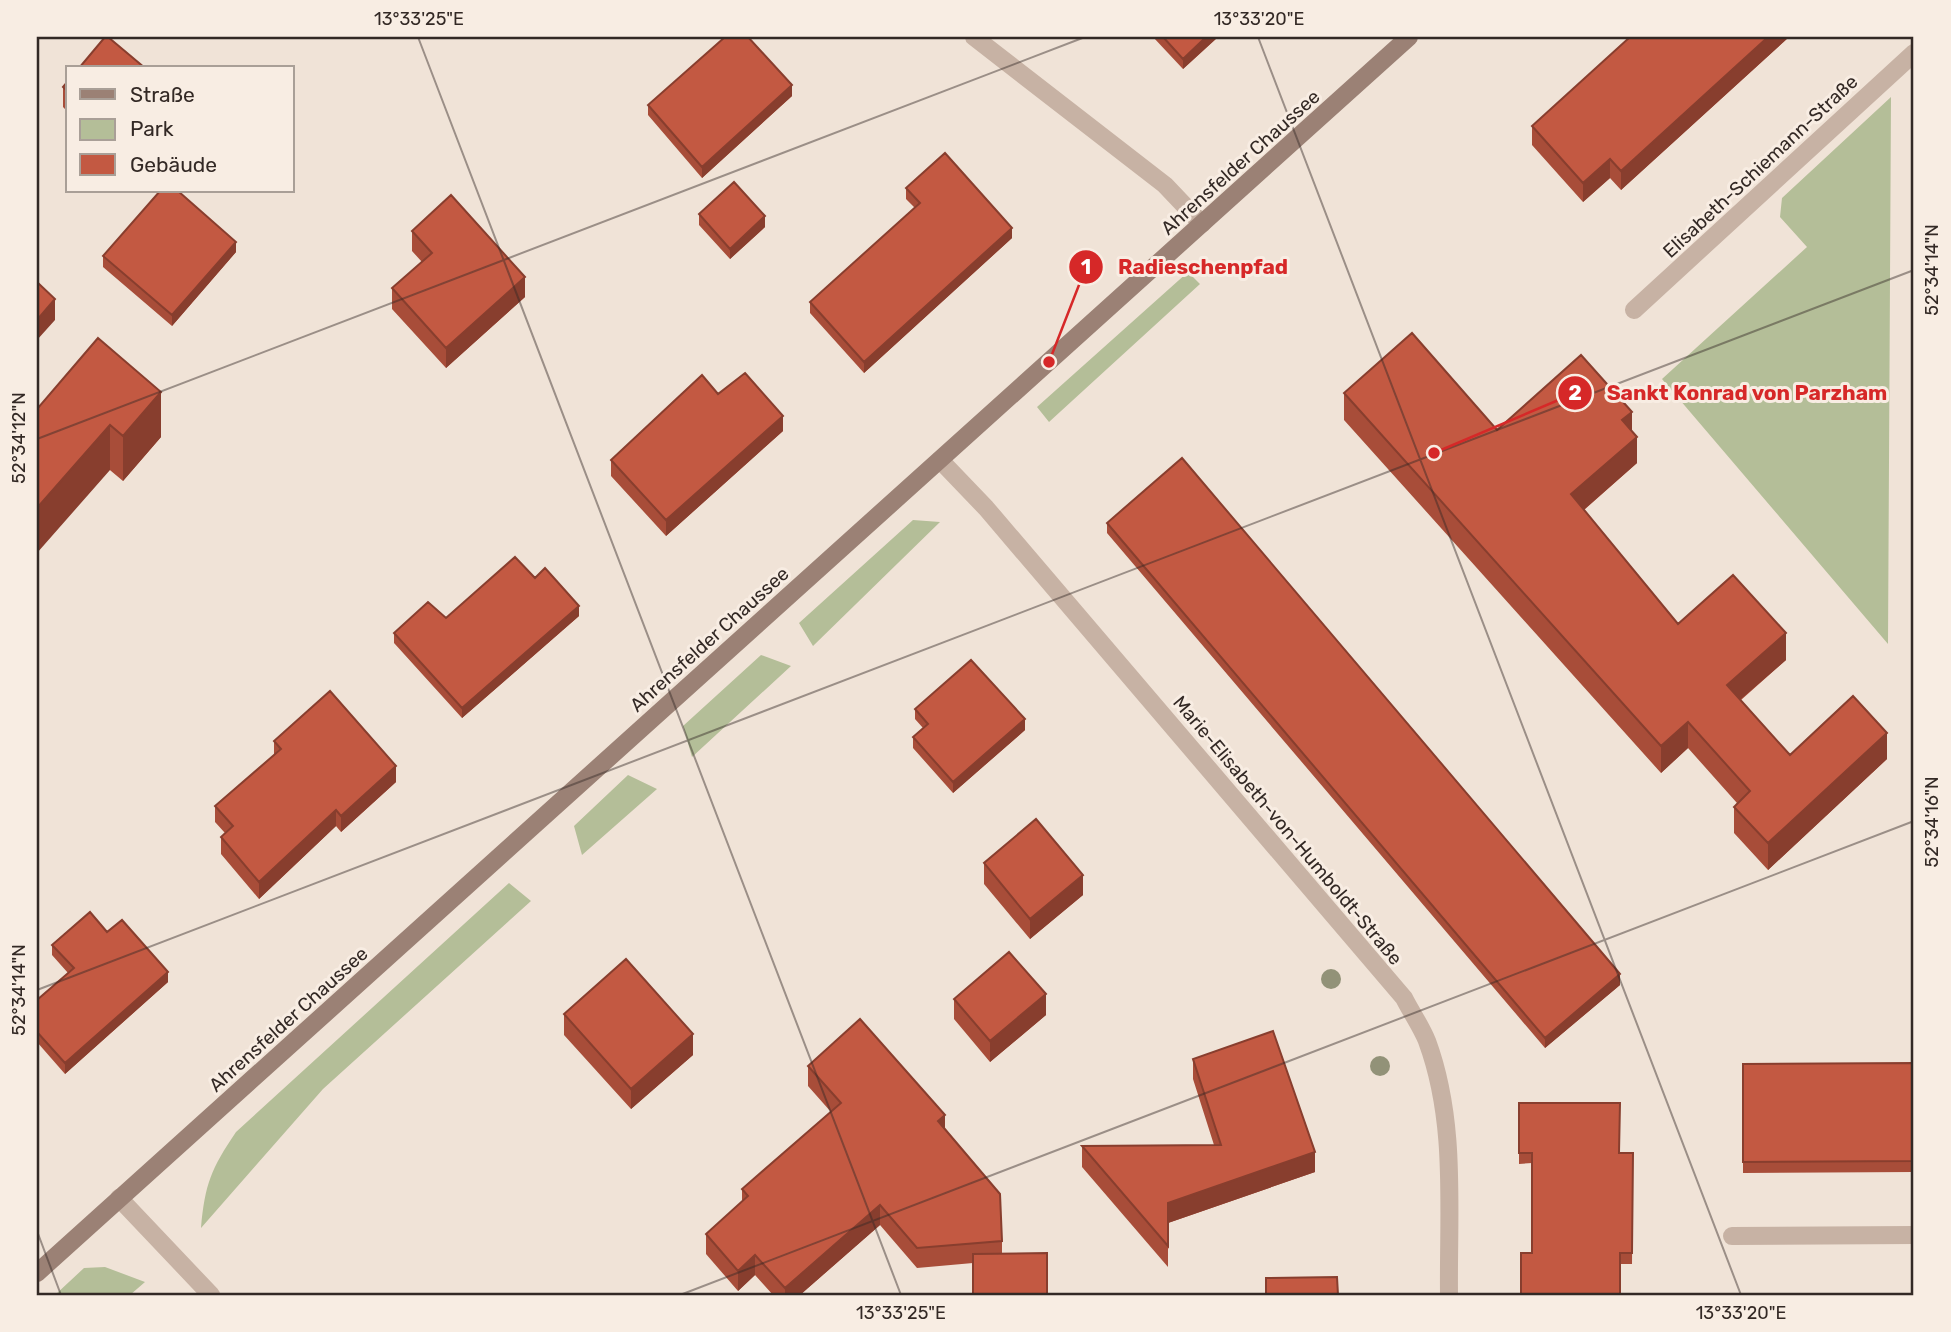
<svg xmlns="http://www.w3.org/2000/svg" width="1951" height="1332" viewBox="0 0 1951 1332" font-family="Rubik,sans-serif">
  <style>
    .green { fill: #b4be98 }
    .lines { fill: none; stroke-linecap: round; stroke-linejoin: round }
    .street { stroke: #c7b2a4; stroke-width: 18 }
    .secondary { stroke: #9b8175; stroke-width: 18 }
    .tree { fill: #929278 }
    .wall { fill: #a84d39 }
    .shaded-wall { fill: #883e2e }
    .building { fill: #c35942; stroke: #883e2e; stroke-width: 2 }
    .ticks { fill: none; stroke: #332925; stroke-width: 2; stroke-opacity: 0.45 }
    .labels { text-anchor: middle; stroke-width: 6; stroke-linejoin: round; paint-order: stroke }
    .street-label { font-size: 19px; fill: #332925; stroke: #f8ede3 }
    .leader { fill: none; stroke: #d62828; stroke-width: 2.5 }
    .callout-dot { fill: #d62828; stroke: #f8ede3; stroke-width: 2.5 }
    .mark-label { font-size: 21px; text-anchor: middle; font-weight: bold; fill: #fff }
    .callout-label { font-size: 21px; text-anchor: middle; font-weight: bold; fill: #d62828; stroke: #f8ede3; stroke-width: 6; stroke-linejoin: round; paint-order: stroke }
    .neatline { fill: none; stroke: #332925; stroke-width: 2.5 }
    .ticks-label { font-size: 18px; text-anchor: middle; fill: #332925 }
  </style>
  <rect width="100%" height="100%" fill="#f0e3d7"/>
  <path class="green" d="M 1891,97 L 1888,644 L 1662,379 L 1807,247 L 1780,217 L 1782,198 Z
    M 1188,272 L 1200,284 L 1049,422 L 1037,407 Z
    M 913,520 L 940,522 L 813,646 L 799,623 Z
    M 761,655 L 791,666 L 692,757 L 683,726 Z
    M 628,775 L 657,789 L 582,855 L 574,826 Z
    M 509,883 L 531,901 L 323,1089 L 201,1228 C 205,1184 211,1169 236,1132 Z
    M 105,1267 L 145,1282 L 130,1295 L 55,1295 L 84,1268 Z"/>
  <g class="lines">
    <path class="street" d="M 974,37 L 1165,185 L 1202,224
      M 1634,310 L 1914,53
      M 940,460 L 986,508 L 1404,998 C 1411,1012 1421,1026 1427,1041 C 1457,1122 1448,1210 1449,1295
      M 119,1198 L 211,1295
      M 1732,1236 L 1914,1235"/>
    <path class="secondary" d="M 37,1273 L 1409,37"/>
  </g>
  <g class="tree">
    <circle cx="1331" cy="979" r="10"/>
    <circle cx="1380" cy="1066" r="10"/>
  </g>
  <path class="wall" d="M 1153,37 L 1218,37 L 1183,69 Z
    M 1630,37 L 1789,37 L 1621,190 L 1610,178 L 1583,202 L 1532,145 L 1532,126 Z
    M 68,81 L 68,112 L 63,107 L 63,87 Z
    M 792,96 L 702,178 L 648,115 L 648,105 Z
    M 906,188 L 1012,238 L 864,373 L 810,313 L 810,302 L 915,208 L 906,199 Z
    M 699,214 L 765,227 L 730,259 L 699,225 Z
    M 412,231 L 525,297 L 446,368 L 392,309 L 392,288 L 422,262 L 412,251 Z
    M 236,252 L 172,326 L 103,267 L 103,256 Z
    M 1344,393 L 1497,430 L 1632,431 L 1637,463 L 1584,510 L 1678,624 L 1786,660 L 1741,700 L 1790,755 L 1887,759 L 1768,870 L 1734,833 L 1734,807 L 1737,803 L 1688,748 L 1661,773 L 1344,420 Z
    M 718,394 L 783,431 L 666,536 L 611,476 L 611,460 Z
    M 37,409 L 161,437 L 123,481 Z
    M 1107,523 L 1620,985 L 1545,1048 L 1107,533 Z
    M 535,578 L 579,616 L 462,718 L 394,643 L 394,633 L 446,618 Z
    M 915,709 L 1025,730 L 953,793 L 913,748 L 913,737 L 923,728 L 915,719 Z
    M 274,741 L 396,782 L 341,832 L 336,826 L 259,899 L 221,854 L 221,837 L 225,833 L 215,822 L 215,806 L 274,755 Z
    M 984,863 L 1083,895 L 1030,939 L 984,884 Z
    M 107,932 L 168,982 L 65,1074 L 37,1042 L 37,1000 L 68,973 L 52,955 L 52,945 Z
    M 954,999 L 1046,1015 L 990,1062 L 954,1019 Z
    M 564,1014 L 693,1055 L 631,1109 L 564,1035 Z
    M 1193,1059 L 1315,1172 L 1168,1223 L 1168,1267 L 1082,1167 L 1082,1146 L 1214,1145 L 1193,1079 Z
    M 1914,1063 L 1914,1172 L 1743,1173 L 1743,1064 Z
    M 808,1066 L 945,1130 L 1002,1241 L 1002,1253 L 973,1263 L 917,1268 L 880,1225 L 800,1295 L 773,1295 L 755,1275 L 738,1291 L 706,1254 L 706,1234 L 742,1202 L 742,1189 L 831,1112 L 808,1086 Z
    M 1519,1103 L 1619,1153 L 1633,1153 L 1632,1264 L 1620,1264 L 1532,1253 L 1532,1163 L 1519,1164 Z"/>
  <path class="shaded-wall" d="M 1206,37 L 1218,37 L 1183,69 L 1183,59 Z
    M 1768,37 L 1789,37 L 1621,190 L 1621,171 Z
    M 792,85 L 792,96 L 702,178 L 702,167 Z
    M 1610,159 L 1610,178 L 1583,202 L 1583,183 Z
    M 765,216 L 765,227 L 730,259 L 730,249 Z
    M 1012,228 L 1012,238 L 864,373 L 864,362 Z
    M 236,242 L 236,252 L 172,326 L 172,315 Z
    M 525,277 L 525,297 L 446,368 L 446,348 Z
    M 55,299 L 55,320 L 37,340 L 37,320 Z
    M 161,392 L 161,437 L 123,481 L 123,436 Z
    M 1632,412 L 1632,438 L 1622,420 Z
    M 783,416 L 783,431 L 666,536 L 666,520 Z
    M 110,425 L 110,470 L 37,553 L 37,508 Z
    M 1637,437 L 1637,463 L 1571,521 L 1571,494 Z
    M 579,606 L 579,616 L 462,718 L 462,708 Z
    M 1786,633 L 1786,660 L 1727,711 L 1727,685 Z
    M 1025,719 L 1025,730 L 953,793 L 953,782 Z
    M 1688,722 L 1688,748 L 1661,773 L 1661,746 Z
    M 1887,733 L 1887,759 L 1768,870 L 1768,843 Z
    M 396,766 L 396,782 L 341,832 L 341,816 Z
    M 336,810 L 336,826 L 259,899 L 259,882 Z
    M 1083,875 L 1083,895 L 1030,939 L 1030,919 Z
    M 168,972 L 168,982 L 65,1074 L 65,1063 Z
    M 1620,974 L 1620,985 L 1545,1048 L 1545,1038 Z
    M 1046,994 L 1046,1015 L 990,1062 L 990,1041 Z
    M 693,1034 L 693,1055 L 631,1109 L 631,1089 Z
    M 945,1115 L 945,1135 L 938,1121 Z
    M 1315,1152 L 1315,1172 L 1168,1223 L 1168,1203 Z
    M 880,1205 L 880,1225 L 800,1295 L 785,1295 L 785,1288 Z
    M 755,1255 L 755,1275 L 738,1291 L 738,1271 Z"/>
  <path class="building" d="M 105,37 L 108,37 L 145,68 L 79,68 Z
    M 725,37 L 748,37 L 792,85 L 702,167 L 648,105 Z
    M 1163,37 L 1206,37 L 1183,59 Z
    M 1630,37 L 1768,37 L 1621,171 L 1610,159 L 1583,183 L 1532,126 Z
    M 68,81 L 68,92 L 63,87 Z
    M 945,153 L 1012,228 L 864,362 L 810,302 L 920,203 L 906,188 Z
    M 734,182 L 765,216 L 730,249 L 699,214 Z
    M 160,191 L 178,191 L 236,242 L 172,315 L 103,256 Z
    M 451,195 L 525,277 L 446,348 L 392,288 L 432,253 L 412,231 Z
    M 37,282 L 55,299 L 37,320 Z
    M 1412,333 L 1497,430 L 1581,355 L 1632,412 L 1622,420 L 1637,437 L 1571,494 L 1678,624 L 1733,575 L 1786,633 L 1727,685 L 1790,755 L 1853,696 L 1887,733 L 1768,843 L 1734,807 L 1750,791 L 1688,722 L 1661,746 L 1344,393 Z
    M 98,338 L 161,392 L 123,436 L 110,425 L 37,508 L 37,409 Z
    M 745,373 L 783,416 L 666,520 L 611,460 L 702,375 L 718,394 Z
    M 1182,458 L 1620,974 L 1545,1038 L 1107,523 Z
    M 515,557 L 535,578 L 545,568 L 579,606 L 462,708 L 394,633 L 428,602 L 446,618 Z
    M 971,660 L 1025,719 L 953,782 L 913,737 L 928,724 L 915,709 Z
    M 330,691 L 396,766 L 341,816 L 336,810 L 259,882 L 221,837 L 233,826 L 215,806 L 281,749 L 274,741 Z
    M 1036,819 L 1083,875 L 1030,919 L 984,863 Z
    M 90,912 L 107,932 L 122,920 L 168,972 L 65,1063 L 37,1032 L 37,1000 L 74,968 L 52,945 Z
    M 1009,952 L 1046,994 L 990,1041 L 954,999 Z
    M 626,959 L 693,1034 L 631,1089 L 564,1014 Z
    M 860,1019 L 945,1115 L 938,1121 L 1000,1194 L 1002,1241 L 917,1248 L 880,1205 L 785,1288 L 755,1255 L 738,1271 L 706,1234 L 748,1196 L 742,1189 L 841,1103 L 808,1066 Z
    M 1273,1031 L 1315,1152 L 1168,1203 L 1168,1246 L 1082,1146 L 1221,1145 L 1193,1059 Z
    M 1914,1063 L 1914,1161 L 1743,1162 L 1743,1064 Z
    M 1519,1103 L 1620,1103 L 1619,1153 L 1633,1153 L 1632,1253 L 1620,1253 L 1620,1295 L 1521,1295 L 1521,1253 L 1532,1253 L 1532,1153 L 1519,1153 Z
    M 1047,1253 L 1047,1295 L 973,1295 L 973,1254 Z
    M 1337,1277 L 1338,1295 L 1266,1295 L 1266,1278 Z"/>
  <path class="ticks" d="M 418,37 L 901,1295M 1258,37 L 1741,1295M 37,439 L 1085,37M 37,990 L 1914,270M 37,1231 L 61,1295M 680,1295 L 1914,821"/>
  <g class="labels">
    <g class="street-label">
      <text transform="translate(1240 162) rotate(-42)" y="7">Ahrensfelder Chaussee</text>
      <text transform="translate(1760 166) rotate(-43)" y="7">Elisabeth-Schiemann-Straße</text>
      <text transform="translate(709 639) rotate(-42)" y="7">Ahrensfelder Chaussee</text>
      <text transform="translate(1288 830) rotate(50)" y="7">Marie-Elisabeth-von-Humboldt-Straße</text>
      <text transform="translate(288 1019) rotate(-42)" y="7">Ahrensfelder Chaussee</text>
    </g>
  </g>
  <path class="leader" d="M1049 362L1086 267M1434 453L1575 393"/>
  <g class="callout-dot">
    <circle cx="1049" cy="362" r="7"/>
    <circle cx="1434" cy="453" r="7"/>
    <circle cx="1086" cy="267" r="18"/>
    <circle cx="1575" cy="393" r="18"/>
  </g>
  <g class="mark-label">
    <text x="1086" y="274">1</text>
    <text x="1575" y="400">2</text>
  </g>
  <g class="callout-label">
    <text x="1203" y="274">Radieschenpfad</text>
    <text x="1747" y="400">Sankt Konrad von Parzham</text>
  </g>
  <rect width="1951" height="1332" fill="none" stroke="#f8ede3" stroke-width="77"/>
  <rect x="66" y="66" width="228" height="126" fill="#f8ede3" stroke="#a99f97" stroke-width="2"/>
  <rect x="80" y="89" width="35" height="10" fill="#9b8175" stroke="#a99f97" stroke-width="2"/>
  <text x="130" y="102" font-size="21" fill="#332925">Straße</text>
  <rect x="80" y="119" width="35" height="21" fill="#b4be98" stroke="#a99f97" stroke-width="2"/>
  <text x="130" y="136" font-size="21" fill="#332925">Park</text>
  <rect x="80" y="154" width="35" height="21" fill="#c35942" stroke="#a99f97" stroke-width="2"/>
  <text x="130" y="172" font-size="21" fill="#332925">Gebäude</text>
  <rect x="38" y="38" width="1874" height="1256" class="neatline"/>
  <g class="ticks-label">
    <text x="419" y="25">13°33'25"E</text>
    <text x="1259" y="25">13°33'20"E</text>
    <text transform="translate(1932 270) rotate(-90)" y="6">52°34'14"N</text>
    <text transform="translate(19 438) rotate(-90)" y="6">52°34'12"N</text>
    <text transform="translate(1932 822) rotate(-90)" y="6">52°34'16"N</text>
    <text transform="translate(19 990) rotate(-90)" y="6">52°34'14"N</text>
    <text x="901" y="1319">13°33'25"E</text>
    <text x="1741" y="1319">13°33'20"E</text>
  </g>
</svg>
